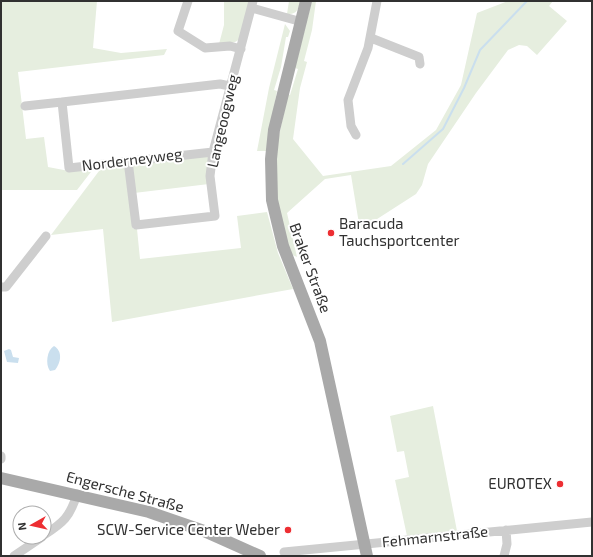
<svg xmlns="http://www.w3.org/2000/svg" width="593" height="557" viewBox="0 0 593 557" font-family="'Exo 2',sans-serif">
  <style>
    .green { fill: #e6eedf }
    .water { fill: #cadfee }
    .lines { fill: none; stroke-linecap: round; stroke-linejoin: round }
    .stream { stroke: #cadfee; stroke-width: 2 }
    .minor { stroke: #cecece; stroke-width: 9 }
    .major { stroke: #a9a9a9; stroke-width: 12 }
    .poi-dot { fill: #ed2e32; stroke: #fff; stroke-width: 1.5 }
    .labels { text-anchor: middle; stroke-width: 4; stroke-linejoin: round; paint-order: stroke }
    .street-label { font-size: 15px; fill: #313131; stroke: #fff }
    .poi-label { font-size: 15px; fill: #313131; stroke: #fff; text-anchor: end }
  </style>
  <rect width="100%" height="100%" fill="#fff"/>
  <path class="green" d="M 1,1 L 97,1 L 93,48 L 121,53 L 167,49 L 164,55 L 18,72 L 26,139 L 44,137 L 48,167 L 69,171 L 94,168 L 77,190 L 1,190 Z
    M 224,1 L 249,1 L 240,39 L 235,42 L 219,44 L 224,25 Z
    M 289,1 L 301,1 C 298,9 297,15 287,14 Z
    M 312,1 L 316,1 L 312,30 L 304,61 L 307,62 L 300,88 L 293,139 L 323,176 L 391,166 L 436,130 L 461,85 L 477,13 L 508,1 L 553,1 L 549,6 L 567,21 L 537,55 L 527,46 L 519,45 L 508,50 L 476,93 L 428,164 L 422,185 L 416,194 L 360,230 L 351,175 L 325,179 L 287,213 L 297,257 L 290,254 L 276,196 L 277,145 L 288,94 L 290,95 L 298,69 L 295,68 Z
    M 285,24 L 290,31 L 288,37 L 286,37 L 281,67 L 274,90 L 277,91 L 266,151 L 257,151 L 269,88 Z
    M 206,154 L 209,158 L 209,184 L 134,193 L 132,167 L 134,164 Z
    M 120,165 L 125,169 L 133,229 L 137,229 L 140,259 L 241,248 L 237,216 L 267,212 L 278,253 L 293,289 L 112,322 L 103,229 L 51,235 L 102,167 Z
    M 433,406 L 457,531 L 407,536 L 395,480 L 409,477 L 404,451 L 397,452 L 390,416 Z"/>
  <path class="water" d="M 54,346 C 63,351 61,363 55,370 L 50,371 C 45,364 47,350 54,346 Z
    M 9,349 L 11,350 L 13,357 L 19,358 L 18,363 L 7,362 L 4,351 Z"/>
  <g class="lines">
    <path class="stream" d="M 403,164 L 443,129 L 464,88 L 480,50 L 527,1"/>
    <path class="minor" d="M 188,1 L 178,31 L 205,48 L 230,46 L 241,49
      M 252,8 L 302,22
      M 371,38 L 419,57 L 420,64
      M 25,106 L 62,102
      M 356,135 L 351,126 L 348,100 L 368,48 L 377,1
      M 213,152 L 69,168 L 62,102 L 220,84 L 230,86
      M 128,161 L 136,225 L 215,216 L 210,176 L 213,152 L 253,1
      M 1,287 L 6,287 L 46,236
      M 1,456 L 1,459
      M 44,535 C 63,523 70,517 77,494
      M 284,552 L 592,522
      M 14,556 L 42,537
      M 504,556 L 507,544 L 506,530"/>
    <path class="major" d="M 306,1 L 274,130 L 271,159 L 272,200 L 283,246 L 320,341 L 367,556
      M 1,478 L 149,512 L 204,531 L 260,556"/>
  </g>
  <g class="poi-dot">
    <circle cx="331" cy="233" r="4"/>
    <circle cx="560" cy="484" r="4"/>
    <circle cx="288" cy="530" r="4"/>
  </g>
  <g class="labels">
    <g class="street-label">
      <text transform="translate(223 121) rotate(-77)" y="5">Langeoogweg</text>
      <text transform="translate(132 160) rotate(-7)" y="5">Norderneyweg</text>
      <text transform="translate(310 268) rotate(70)" y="5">Braker Straße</text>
      <text transform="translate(125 492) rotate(15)" y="5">Engersche Straße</text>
      <text transform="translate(435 537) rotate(-6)" y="5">Fehmarnstraße</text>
    </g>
    <g class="poi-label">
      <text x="339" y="229" text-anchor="start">Baracuda<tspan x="339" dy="17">Tauchsportcenter</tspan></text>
      <text x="552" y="489">EUROTEX</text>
      <text x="280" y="535">SCW-Service Center Weber</text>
    </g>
  </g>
  <rect width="593" height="557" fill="none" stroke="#313131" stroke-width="4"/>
  <g transform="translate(32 525) rotate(262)"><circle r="19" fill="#ffffff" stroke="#adadad"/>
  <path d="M0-3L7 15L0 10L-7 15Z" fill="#ed2e32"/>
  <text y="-6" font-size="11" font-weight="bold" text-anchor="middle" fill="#313131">N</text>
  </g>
</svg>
